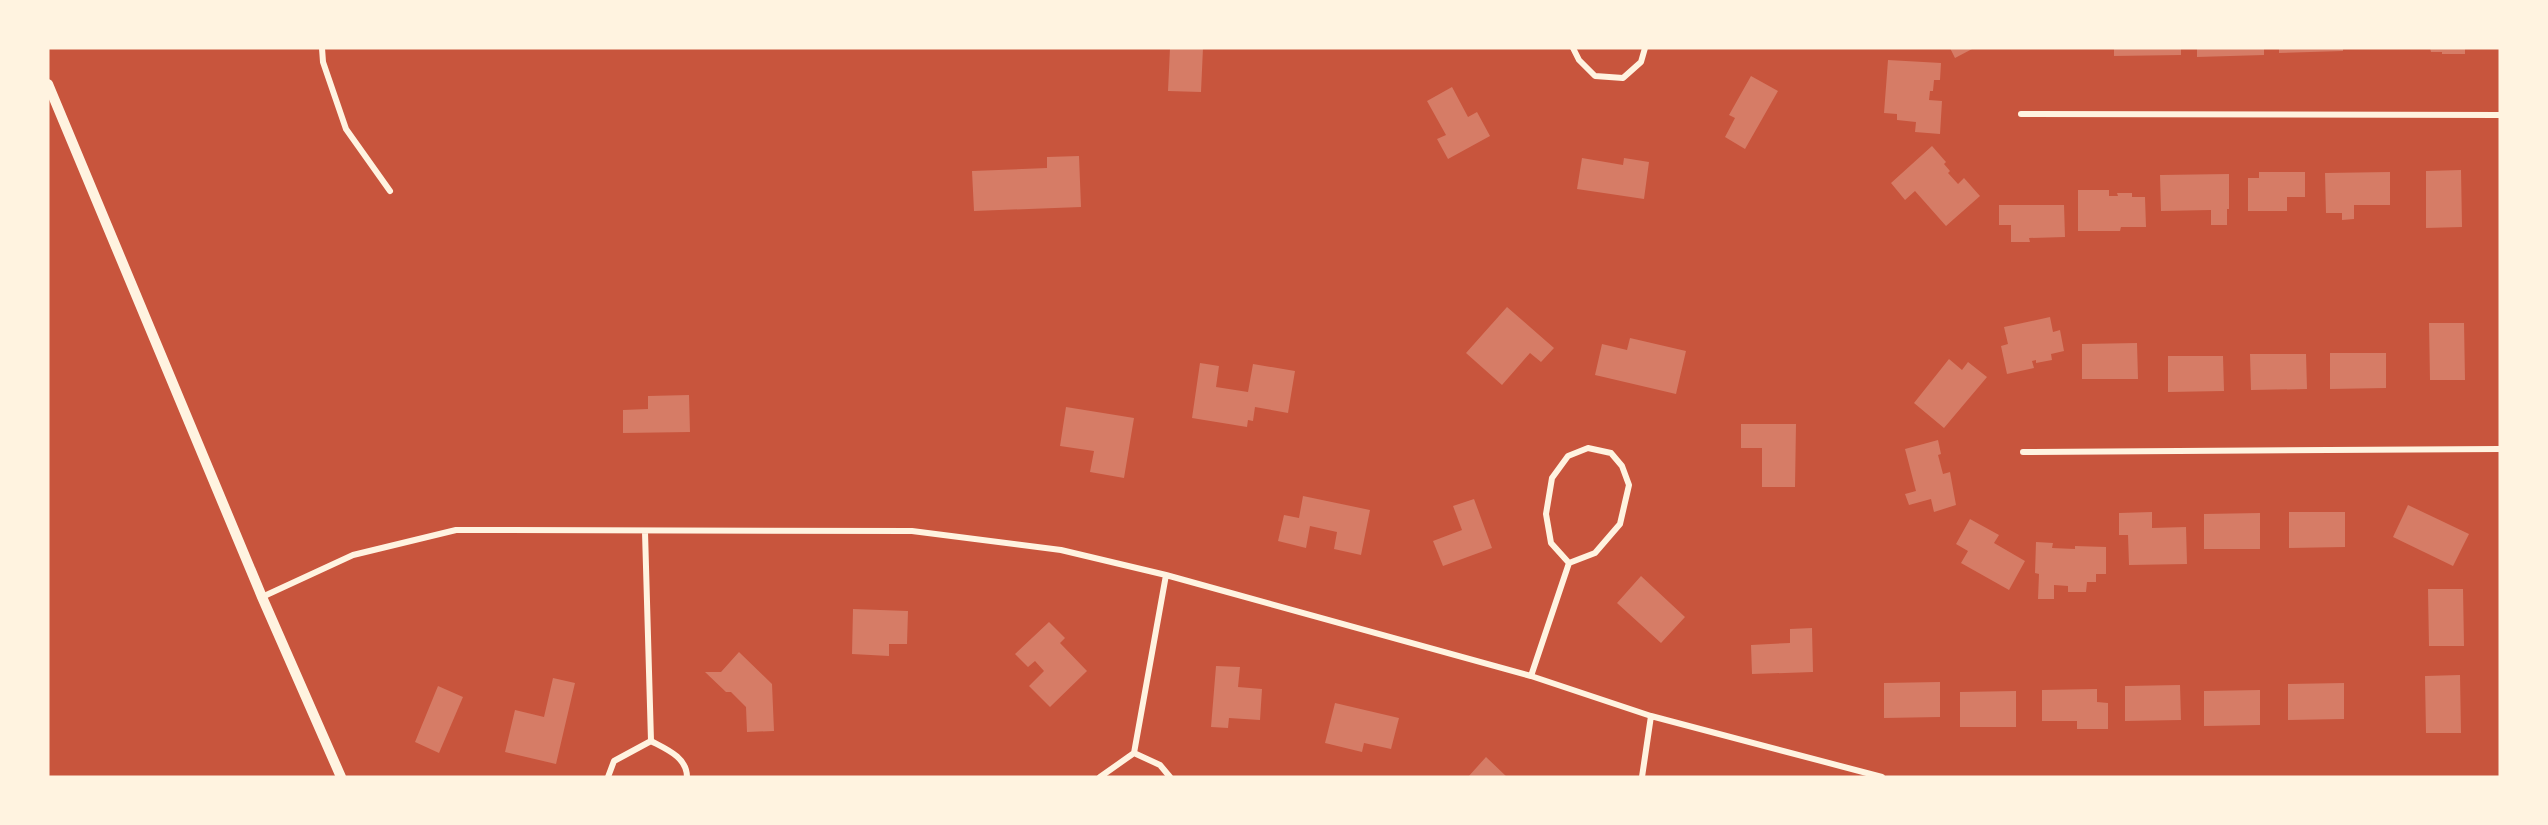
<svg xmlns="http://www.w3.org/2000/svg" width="2548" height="825" viewBox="0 0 2548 825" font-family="Inter,sans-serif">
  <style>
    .building { fill: #d67c66 }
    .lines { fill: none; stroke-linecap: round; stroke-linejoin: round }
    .minor { stroke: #fff3e0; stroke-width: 6 }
    .tertiary { stroke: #fff3e0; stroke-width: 10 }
  </style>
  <rect width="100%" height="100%" fill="#c8553d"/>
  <path class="building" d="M 1170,48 L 1203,48 L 1201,92 L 1168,91 Z
    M 1950,48 L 1974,48 L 1955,58 Z
    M 2114,48 L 2181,48 L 2181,55 L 2114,56 Z
    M 2197,48 L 2264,48 L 2264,55 L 2197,57 Z
    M 2279,48 L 2343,48 L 2343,51 L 2279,53 Z
    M 2430,48 L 2465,48 L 2465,54 L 2442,54 L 2442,52 L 2431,52 Z
    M 1888,60 L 1941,63 L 1940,80 L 1934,80 L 1933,91 L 1930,91 L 1929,100 L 1942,101 L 1940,134 L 1915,132 L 1916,122 L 1897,120 L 1897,114 L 1884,113 Z
    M 1751,76 L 1778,91 L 1745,149 L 1725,137 L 1735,118 L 1729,115 Z
    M 1452,87 L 1468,117 L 1477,112 L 1490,136 L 1448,159 L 1437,139 L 1446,135 L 1427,101 Z
    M 1932,146 L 1946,162 L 1944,164 L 1950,171 L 1948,173 L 1958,184 L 1964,178 L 1980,196 L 1946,226 L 1915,191 L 1905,200 L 1891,183 Z
    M 1079,156 L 1081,207 L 974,211 L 972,171 L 1047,168 L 1047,157 Z
    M 1582,158 L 1623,165 L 1624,158 L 1649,162 L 1644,199 L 1577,189 Z
    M 2461,170 L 2462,227 L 2426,228 L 2426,171 Z
    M 2259,172 L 2305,172 L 2305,197 L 2287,197 L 2287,211 L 2248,211 L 2248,178 L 2259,178 Z
    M 2390,172 L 2390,205 L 2354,205 L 2354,219 L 2342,220 L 2342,213 L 2326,213 L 2325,173 Z
    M 2229,174 L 2229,209 L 2227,209 L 2227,225 L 2211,225 L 2211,210 L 2161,211 L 2160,175 Z
    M 2078,190 L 2109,190 L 2109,196 L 2118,196 L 2117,193 L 2132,193 L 2132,197 L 2145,197 L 2146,227 L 2121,227 L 2120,231 L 2078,231 Z
    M 1999,205 L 2064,205 L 2065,237 L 2029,238 L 2030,242 L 2011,242 L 2011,225 L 1999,225 Z
    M 1507,307 L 1554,348 L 1541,362 L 1530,353 L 1502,385 L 1466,353 Z
    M 2050,317 L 2053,332 L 2060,330 L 2064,351 L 2051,354 L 2052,360 L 2036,363 L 2036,360 L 2032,361 L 2034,368 L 2007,374 L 2001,346 L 2008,344 L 2004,327 Z
    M 2429,323 L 2464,323 L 2465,380 L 2430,380 Z
    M 1630,338 L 1686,351 L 1676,394 L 1595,375 L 1602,344 L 1627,350 Z
    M 2137,343 L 2138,379 L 2082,379 L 2082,344 Z
    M 2330,353 L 2386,353 L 2386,388 L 2330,389 Z
    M 2250,354 L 2306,354 L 2307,389 L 2251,390 Z
    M 2168,356 L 2223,356 L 2224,391 L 2168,392 Z
    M 1949,359 L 1962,370 L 1968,362 L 1987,377 L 1944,428 L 1914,403 Z
    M 1200,363 L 1219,366 L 1216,387 L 1248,392 L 1253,364 L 1295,371 L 1288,413 L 1255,407 L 1253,421 L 1248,420 L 1247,427 L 1192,418 Z
    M 689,395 L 690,432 L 623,433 L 623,410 L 648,409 L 648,396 Z
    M 1066,407 L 1134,418 L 1124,478 L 1090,472 L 1094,451 L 1060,446 Z
    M 1741,424 L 1796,424 L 1795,487 L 1762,487 L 1762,448 L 1741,448 Z
    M 1938,440 L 1941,454 L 1938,455 L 1943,474 L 1950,472 L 1956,505 L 1934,512 L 1931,499 L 1909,505 L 1905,494 L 1916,491 L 1905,449 Z
    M 1303,496 L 1370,510 L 1361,555 L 1334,549 L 1337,532 L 1310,526 L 1306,548 L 1278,541 L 1284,515 L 1299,518 Z
    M 1474,499 L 1492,548 L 1443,566 L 1433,541 L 1462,530 L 1453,506 Z
    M 2408,505 L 2469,534 L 2453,566 L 2393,537 Z
    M 2152,512 L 2152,528 L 2186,527 L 2187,564 L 2129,565 L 2128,535 L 2119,535 L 2119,513 Z
    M 2289,512 L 2345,512 L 2345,547 L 2289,548 Z
    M 2260,513 L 2260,549 L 2204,549 L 2204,514 Z
    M 1970,519 L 1999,535 L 1994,543 L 2025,561 L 2009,590 L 1961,563 L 1968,551 L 1956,544 Z
    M 2036,542 L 2053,543 L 2052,548 L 2075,549 L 2075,546 L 2106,547 L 2106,574 L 2096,574 L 2096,582 L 2087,582 L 2086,592 L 2068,592 L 2068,586 L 2054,585 L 2054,599 L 2038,599 L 2039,574 L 2035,573 Z
    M 1641,576 L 1685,617 L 1661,643 L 1617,603 Z
    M 2428,589 L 2463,589 L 2464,646 L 2429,646 Z
    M 853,609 L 908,611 L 907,644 L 889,644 L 889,656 L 852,654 Z
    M 1049,622 L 1065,638 L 1060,643 L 1087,671 L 1050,707 L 1029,686 L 1044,671 L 1035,661 L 1028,667 L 1015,654 Z
    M 1812,628 L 1813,672 L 1752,674 L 1751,645 L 1790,643 L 1790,629 Z
    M 739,652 L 772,684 L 774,731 L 747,732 L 746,707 L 731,692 L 726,692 L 705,672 L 721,672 Z
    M 1216,666 L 1240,667 L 1238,687 L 1262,689 L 1260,720 L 1229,718 L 1228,728 L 1211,727 Z
    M 2460,675 L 2461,733 L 2426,733 L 2425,676 Z
    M 553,678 L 575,683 L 556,764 L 505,752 L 515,710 L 544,717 Z
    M 1940,682 L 1940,717 L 1884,718 L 1884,683 Z
    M 2344,683 L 2344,719 L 2288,720 L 2288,684 Z
    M 2180,685 L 2181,720 L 2125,721 L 2125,686 Z
    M 438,686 L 463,697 L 439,753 L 415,742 Z
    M 2097,689 L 2097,702 L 2108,703 L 2108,729 L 2077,729 L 2077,721 L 2042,721 L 2042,690 Z
    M 2260,690 L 2260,725 L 2204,726 L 2204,691 Z
    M 2016,691 L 2016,727 L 1960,727 L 1960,692 Z
    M 1335,703 L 1399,718 L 1391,749 L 1364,743 L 1362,752 L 1325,743 Z
    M 1486,757 L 1507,777 L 1468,777 Z"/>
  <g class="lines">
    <path class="minor" d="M 322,48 L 323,62 L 346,129 L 390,191
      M 1573,48 L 1579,60 L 1595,76 L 1623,78 L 1641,62 L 1645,48
      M 2021,114 L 2500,115
      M 2023,452 L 2500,449
      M 645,532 L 651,741
      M 262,597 L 353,555 L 456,530 L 912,531 L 1061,550 L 1166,575 L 1531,676 L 1651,716 L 1882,777
      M 1531,676 L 1569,563 L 1595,553 L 1620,524 L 1629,485 L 1622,466 L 1611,453 L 1588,448 L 1568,456 L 1552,478 L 1546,514 L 1551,543 L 1569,563
      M 651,741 C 666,749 687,757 687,777
      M 1134,753 L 1160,765 L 1170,777
      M 608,777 L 614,761 L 651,741
      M 1100,777 L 1134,753 L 1166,575
      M 1642,777 L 1651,716"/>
    <path class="tertiary" d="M 48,84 L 262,597 L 341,777"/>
  </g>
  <rect width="2548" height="825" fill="none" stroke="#fff3e0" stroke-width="99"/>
</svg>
